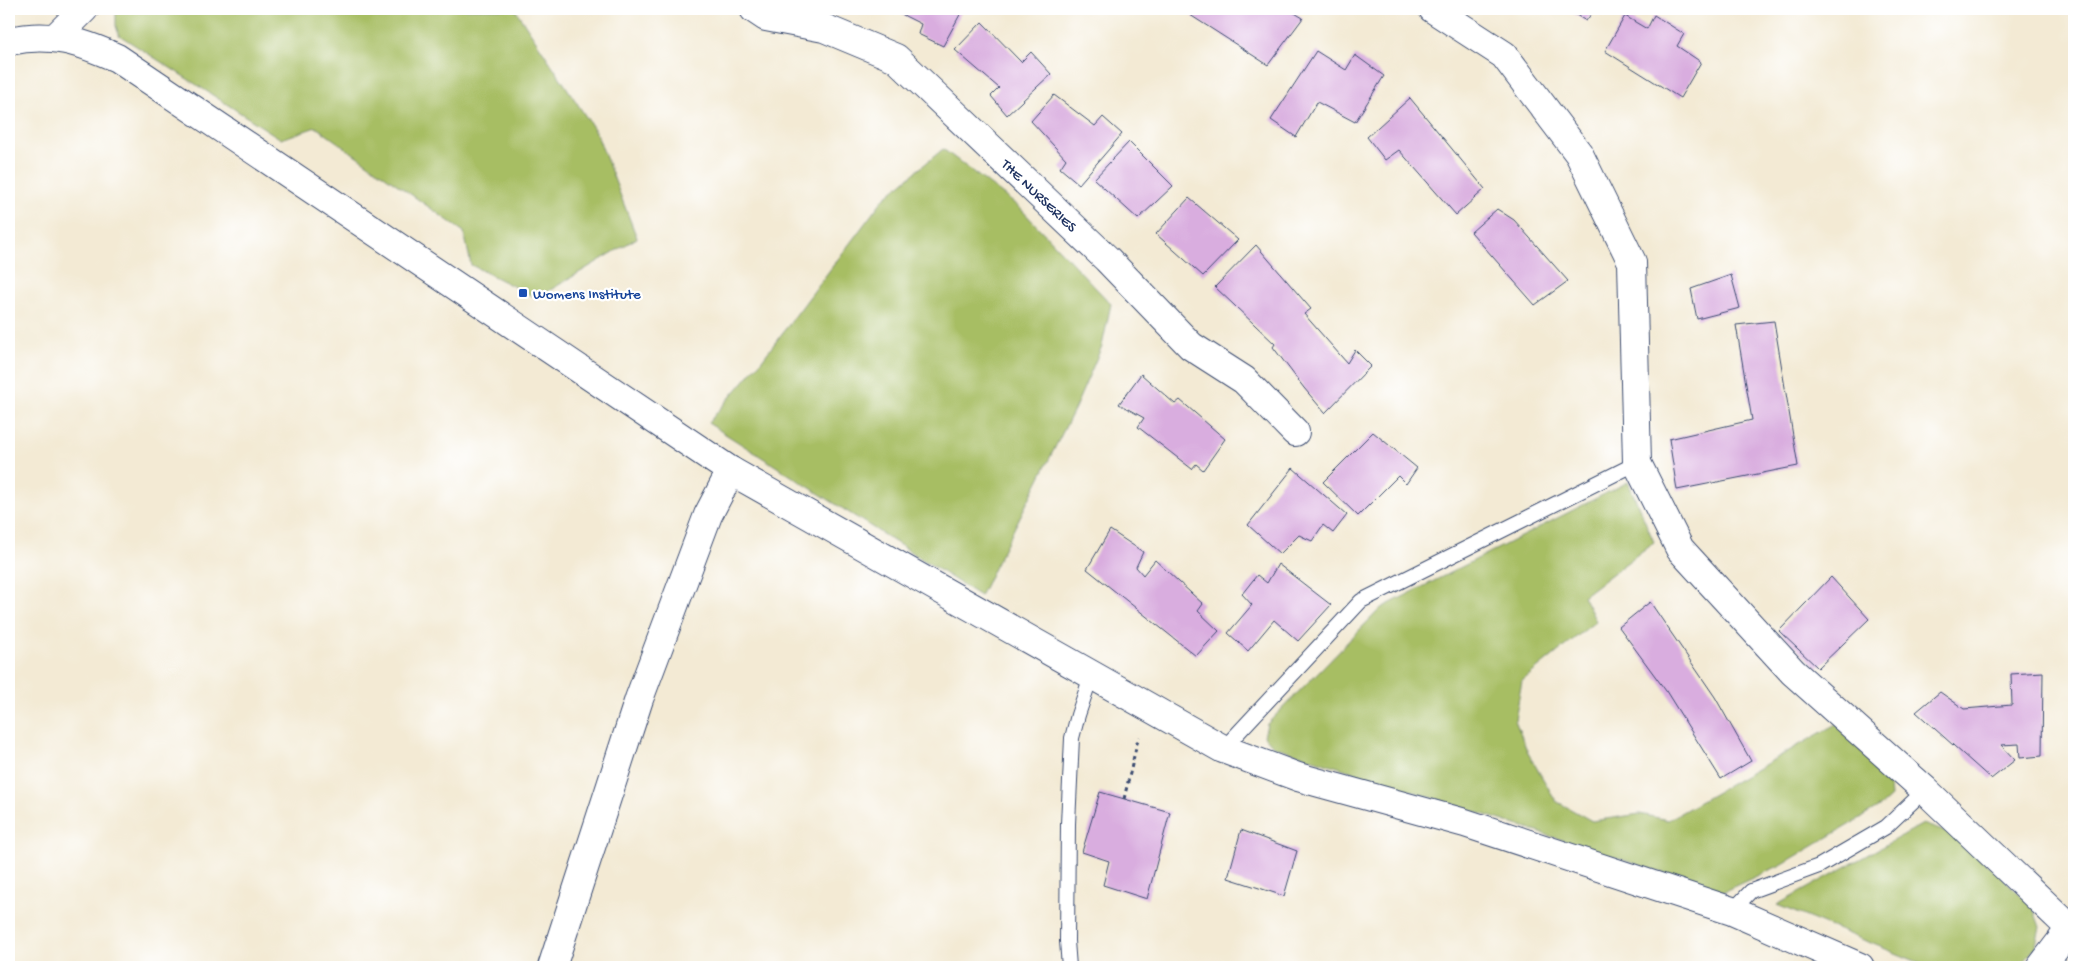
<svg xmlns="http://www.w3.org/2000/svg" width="2083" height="976" viewBox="0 0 2083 976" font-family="'Gochi Hand',sans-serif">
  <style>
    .green { fill: #a7be63; stroke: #617660 }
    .building { fill: #d9addf }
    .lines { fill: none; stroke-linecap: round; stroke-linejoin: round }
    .service-casing { stroke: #3b4b70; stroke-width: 16 }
    .minor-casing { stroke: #3b4b70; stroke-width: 30 }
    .path { stroke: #3b4b70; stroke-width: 3; stroke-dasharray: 4 4; stroke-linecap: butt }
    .service { stroke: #fff; stroke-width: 14 }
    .minor { stroke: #fff; stroke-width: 28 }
    .transit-dot { fill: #1a4fb4; stroke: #fff; stroke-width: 2 }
    .labels { text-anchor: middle; stroke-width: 4.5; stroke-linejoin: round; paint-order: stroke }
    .street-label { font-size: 15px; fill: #1b2f5e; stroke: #fff }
    .transit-label { font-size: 15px; fill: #164399; stroke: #fff; text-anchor: start }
  </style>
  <rect width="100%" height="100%" fill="#fff"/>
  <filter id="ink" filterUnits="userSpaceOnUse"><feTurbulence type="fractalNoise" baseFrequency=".02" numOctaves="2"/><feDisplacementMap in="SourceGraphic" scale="10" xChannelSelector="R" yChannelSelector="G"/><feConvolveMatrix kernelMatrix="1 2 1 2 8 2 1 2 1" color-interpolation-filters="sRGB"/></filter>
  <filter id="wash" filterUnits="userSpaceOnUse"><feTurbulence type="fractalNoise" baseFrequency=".0096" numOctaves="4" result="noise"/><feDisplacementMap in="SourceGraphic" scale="20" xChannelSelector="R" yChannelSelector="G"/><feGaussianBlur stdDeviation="1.12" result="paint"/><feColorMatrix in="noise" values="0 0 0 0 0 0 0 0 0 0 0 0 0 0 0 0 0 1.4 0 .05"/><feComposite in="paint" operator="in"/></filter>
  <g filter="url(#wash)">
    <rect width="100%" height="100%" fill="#f3ead4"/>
    <path class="green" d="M 116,9 L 515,9 L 596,132 L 637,238 L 537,298 L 471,265 L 464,232 L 316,127 L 281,139 L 119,35 L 116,26 Z
      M 943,149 L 1019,207 L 1111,304 L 1102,346 L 1075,408 L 980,596 L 708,423 L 762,360 L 884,198 Z
      M 1628,482 L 1654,542 L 1583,596 L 1596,621 L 1522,681 L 1515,720 L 1528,753 L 1556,801 L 1592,821 L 1640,814 L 1668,820 L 1836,724 L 1882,774 L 1890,786 L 1891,797 L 1881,806 L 1781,865 L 1722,892 L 1273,746 L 1264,736 L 1267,724 L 1381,608 Z
      M 1923,824 L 1957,836 L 2032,905 L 2040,927 L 2035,948 L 2020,967 L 1930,967 L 1777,905 Z"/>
    <g id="blocks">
      <path class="building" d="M 891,9 L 963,9 L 943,46 L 918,34 L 921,24 Z
        M 1190,9 L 1288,9 L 1303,18 L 1268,65 L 1187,13 Z
        M 1566,9 L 1595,9 L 1586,21 Z
        M 1654,15 L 1684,34 L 1677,46 L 1701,62 L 1680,98 L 1605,51 L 1625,16 L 1647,29 Z
        M 982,22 L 1021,62 L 1031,52 L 1051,74 L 1007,115 L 991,96 L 999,88 L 955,50 Z
        M 1316,51 L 1346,70 L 1355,55 L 1384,76 L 1355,122 L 1317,102 L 1296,137 L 1271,120 Z
        M 1054,95 L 1095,126 L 1103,117 L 1122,134 L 1079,184 L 1060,168 L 1066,159 L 1031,121 Z
        M 1410,98 L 1485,189 L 1456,215 L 1399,150 L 1385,160 L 1367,137 Z
        M 1129,142 L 1173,186 L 1138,219 L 1094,179 Z
        M 1189,198 L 1238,240 L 1203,276 L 1156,234 Z
        M 1497,209 L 1514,220 L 1568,281 L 1535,305 L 1471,232 Z
        M 1256,245 L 1311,309 L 1304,314 L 1347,363 L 1355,350 L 1371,366 L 1325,413 L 1304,388 L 1273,347 L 1275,344 L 1215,287 Z
        M 1731,275 L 1740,308 L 1697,319 L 1691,289 Z
        M 1774,321 L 1798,466 L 1677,490 L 1669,439 L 1752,420 L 1736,325 Z
        M 1141,374 L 1175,404 L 1180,400 L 1225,439 L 1203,470 L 1196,464 L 1192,469 L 1138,427 L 1144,418 L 1119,404 Z
        M 1373,432 L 1417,468 L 1406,484 L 1398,476 L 1358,516 L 1323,482 Z
        M 1293,468 L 1347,515 L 1333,533 L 1323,525 L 1312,541 L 1299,535 L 1280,554 L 1248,525 Z
        M 1110,530 L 1143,552 L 1136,567 L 1143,575 L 1155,560 L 1203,604 L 1198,611 L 1219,631 L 1196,656 L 1087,569 Z
        M 1278,564 L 1331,605 L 1298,641 L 1274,620 L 1248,651 L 1228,633 L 1252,605 L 1242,594 L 1257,575 L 1267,583 Z
        M 1831,577 L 1869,619 L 1818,668 L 1779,631 Z
        M 1650,602 L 1715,697 L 1751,761 L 1721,779 L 1666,691 L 1619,627 Z
        M 2043,672 L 2042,756 L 2020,758 L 2019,744 L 2001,745 L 2015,760 L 1991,779 L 1916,712 L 1940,692 L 1964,709 L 2012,705 L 2011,674 Z
        M 1100,792 L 1170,812 L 1147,899 L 1103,885 L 1109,861 L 1082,852 Z
        M 1241,830 L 1297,851 L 1284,896 L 1228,878 Z"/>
    </g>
  </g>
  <g filter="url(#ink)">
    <use href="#blocks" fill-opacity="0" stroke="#3b4b70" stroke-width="1"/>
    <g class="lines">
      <g class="service-casing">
        <path id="service" d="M 1223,749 L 1361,601 L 1637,463
          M 1732,911 L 1751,891 L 1819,866 L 1886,827 L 1925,790
          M 1069,967 L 1067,941 L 1068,824 L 1072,738 L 1078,715 L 1091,676"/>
      </g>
      <g class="minor-casing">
        <g id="minor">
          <path id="s1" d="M 754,9 L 766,17 L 824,28 L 896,58 L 1107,259 L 1191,346 L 1244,380 L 1295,432"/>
          <path d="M 1433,9 L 1504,55 L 1579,154 L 1632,262 L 1637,463 L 1680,549 L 1793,672 L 1925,790 L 2074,932"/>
          <path d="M 56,37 L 84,9"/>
          <path d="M 9,41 C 51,32 79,41 117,58 L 731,471 L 1223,749 L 1298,777 L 1465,823 L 1732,911 L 1860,967"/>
          <path d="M 552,967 L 639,699 L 708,515 L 731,471"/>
          <path d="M 2041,967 L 2070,929"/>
        </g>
      </g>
      <path class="path" d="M 1124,799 L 1137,743 L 1140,737"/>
      <use href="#service" class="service"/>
      <use href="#minor" class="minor"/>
    </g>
  </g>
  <rect class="transit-dot" x="518" y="288" width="10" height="10" rx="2.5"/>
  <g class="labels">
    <g class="street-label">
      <text dy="5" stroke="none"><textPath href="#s1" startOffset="350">THE NURSERIES</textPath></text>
    </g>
    <g class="transit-label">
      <text x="533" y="298">Womens Institute</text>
    </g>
  </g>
  <rect width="2083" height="976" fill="none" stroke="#fff" stroke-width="30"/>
</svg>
